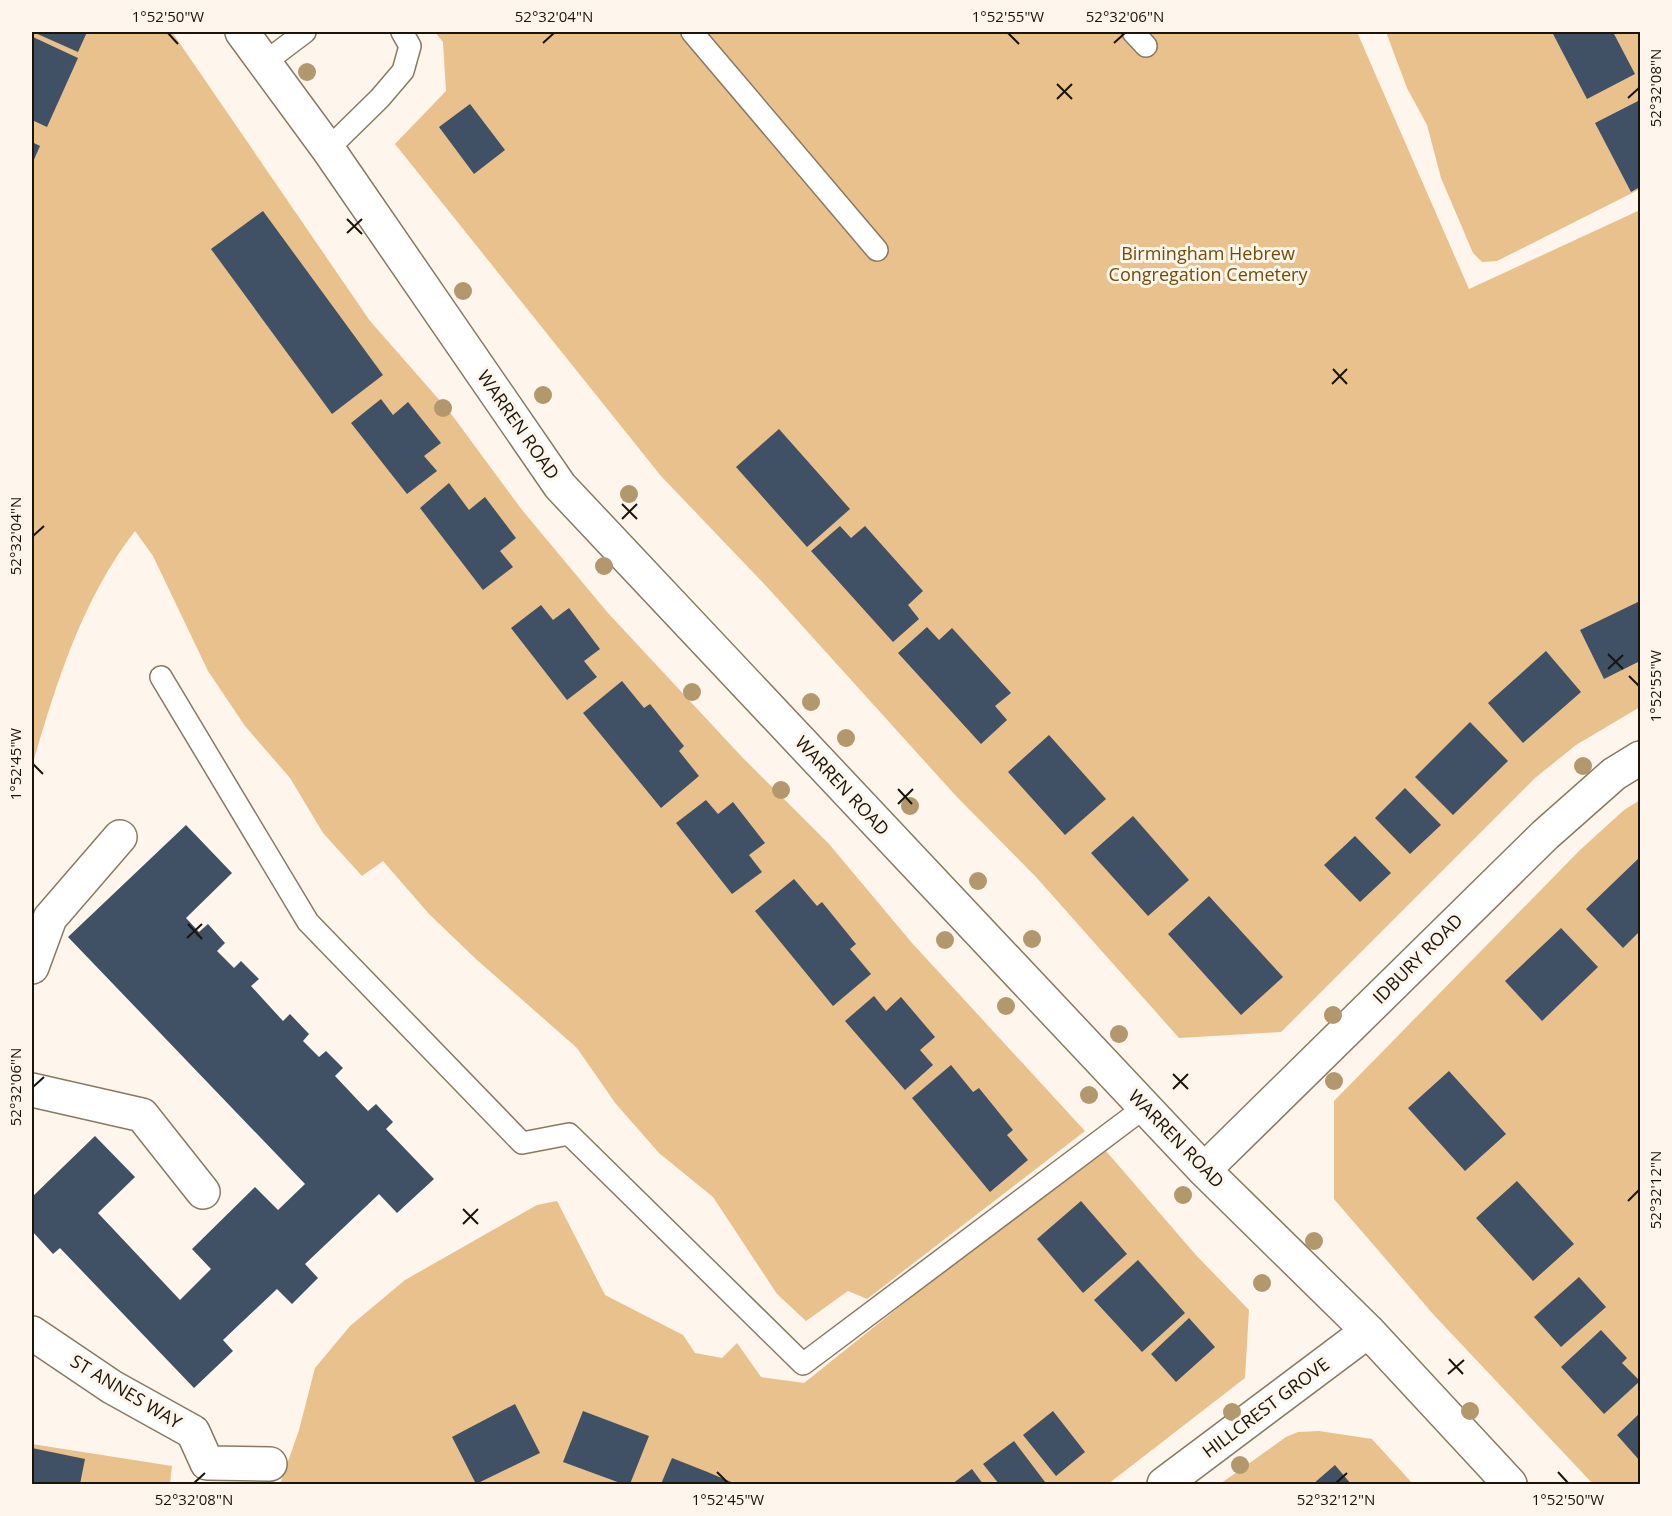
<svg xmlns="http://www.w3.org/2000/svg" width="1672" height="1516" viewBox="0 0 1672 1516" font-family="'Open Sans',sans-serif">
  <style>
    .green { fill: #e8c18c }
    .building { fill: #405065 }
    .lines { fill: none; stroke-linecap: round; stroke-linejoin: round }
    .lane-casing { stroke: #8a7962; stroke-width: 24 }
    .street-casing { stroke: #8a7962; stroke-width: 36 }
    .lane { stroke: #fff; stroke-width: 21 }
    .street { stroke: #fff; stroke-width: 33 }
    .tree { fill: #b2986c }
    .ticks { fill: none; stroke: #1b140b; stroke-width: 2 }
    .labels { text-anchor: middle; stroke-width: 6; stroke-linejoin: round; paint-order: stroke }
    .park-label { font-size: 18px; fill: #744c03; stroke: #fef6ec }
    .street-label { font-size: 18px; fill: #1b140b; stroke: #fef6ec }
    .neatline { fill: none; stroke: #1b140b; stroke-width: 2 }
    .ticks-label { font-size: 15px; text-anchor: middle; fill: #1b140b }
  </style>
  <rect width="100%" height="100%" fill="#fef6ec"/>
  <path class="green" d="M 32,32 L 172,32 L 370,321 L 449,411 L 522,510 L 608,613 L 742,757 L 829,844 L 912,943 L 1085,1131 L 867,1299 L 848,1291 L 806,1321 L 777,1294 L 713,1197 L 659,1153 L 616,1104 L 577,1048 L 477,960 L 429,914 L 383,861 L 362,876 L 323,833 L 290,778 L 245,726 L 208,671 L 153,556 L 135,531 C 82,599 56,684 32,766 Z
    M 435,32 L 1357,32 L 1469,289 L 1640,210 L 1640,707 L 1576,745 L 1535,778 L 1281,1032 L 1179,1038 L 1036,877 L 956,796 L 768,588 L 661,476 L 395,144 L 446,91 L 443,42 Z
    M 1386,32 L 1640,32 L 1640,189 L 1497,261 L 1482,262 L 1473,253 L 1441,178 L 1427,125 L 1407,88 Z
    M 1640,800 L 1640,1484 L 1593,1484 L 1433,1314 L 1334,1199 L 1334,1101 L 1580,850 L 1624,810 Z
    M 1106,1151 L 1195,1254 L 1249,1310 L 1245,1378 L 1108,1484 L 280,1484 L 299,1430 L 315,1368 L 350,1326 L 405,1280 L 537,1205 L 557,1201 L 605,1295 L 683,1335 L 695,1353 L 722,1358 L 737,1343 L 761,1377 L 804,1383 L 944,1271 Z
    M 1319,1431 L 1372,1439 L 1413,1484 L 1220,1484 L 1286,1437 L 1298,1432 Z
    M 32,1444 L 172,1466 L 170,1484 L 32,1484 Z"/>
  <path class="building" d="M 33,32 L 87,32 L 78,52 Z
    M 1552,32 L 1613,32 L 1635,74 L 1587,99 Z
    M 33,37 L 78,58 L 47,127 L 32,120 Z
    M 1640,100 L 1640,187 L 1631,192 L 1595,123 Z
    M 470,104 L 505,150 L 474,174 L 439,127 Z
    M 32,142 L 40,146 L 32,164 Z
    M 263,211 L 383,375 L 332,414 L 211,249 Z
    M 381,399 L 393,415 L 408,402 L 441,443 L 424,456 L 437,471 L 407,494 L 351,423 Z
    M 779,429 L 850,509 L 807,547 L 736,467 Z
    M 449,483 L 469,510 L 485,497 L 516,538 L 500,551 L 513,567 L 483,590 L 420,508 Z
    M 840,526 L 851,538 L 865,526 L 923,591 L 908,605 L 919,619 L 893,642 L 811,551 Z
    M 1640,601 L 1640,661 L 1604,679 L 1580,630 Z
    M 541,605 L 553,620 L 569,608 L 600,649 L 584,661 L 597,677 L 567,700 L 511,628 Z
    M 927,627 L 939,640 L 952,628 L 1011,693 L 995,706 L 1007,720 L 981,744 L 898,653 Z
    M 1546,651 L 1581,692 L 1523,743 L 1488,703 Z
    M 622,681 L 644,708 L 650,704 L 684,746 L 679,751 L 699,776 L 661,808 L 583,713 Z
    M 1470,722 L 1508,761 L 1453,815 L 1415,777 Z
    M 1049,735 L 1106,799 L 1065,835 L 1008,772 Z
    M 1405,788 L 1441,825 L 1410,854 L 1375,818 Z
    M 706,800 L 718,814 L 733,802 L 765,843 L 749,855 L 762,872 L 732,894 L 676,823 Z
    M 1133,816 L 1189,880 L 1148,916 L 1091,853 Z
    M 186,825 L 232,873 L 186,918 L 199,932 L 208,924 L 225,943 L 217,951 L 234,968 L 241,961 L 259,979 L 251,986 L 283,1021 L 290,1014 L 309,1034 L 303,1041 L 319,1057 L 326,1051 L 343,1068 L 335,1076 L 368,1111 L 376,1104 L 393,1122 L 386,1129 L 434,1179 L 397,1213 L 379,1194 L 305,1264 L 318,1278 L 292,1304 L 277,1289 L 223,1340 L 233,1351 L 194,1388 L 60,1248 L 53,1254 L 32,1231 L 32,1197 L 95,1136 L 135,1177 L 98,1213 L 180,1300 L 211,1269 L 192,1249 L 255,1187 L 278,1210 L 305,1184 L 68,937 Z
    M 1355,836 L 1391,873 L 1360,902 L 1324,865 Z
    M 1640,857 L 1640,931 L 1623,948 L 1586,909 Z
    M 794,879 L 817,906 L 822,902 L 856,944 L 850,949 L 871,974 L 833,1006 L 755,911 Z
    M 1209,896 L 1283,977 L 1241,1015 L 1168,934 Z
    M 1561,928 L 1598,967 L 1542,1021 L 1505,981 Z
    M 874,996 L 886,1011 L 901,997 L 935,1037 L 920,1050 L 933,1065 L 905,1090 L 845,1021 Z
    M 951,1065 L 973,1092 L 979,1088 L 1013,1130 L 1007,1135 L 1028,1160 L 990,1192 L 912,1098 Z
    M 1449,1071 L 1506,1134 L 1465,1171 L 1408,1108 Z
    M 1517,1181 L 1574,1244 L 1533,1281 L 1476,1218 Z
    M 1081,1201 L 1127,1254 L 1083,1293 L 1037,1239 Z
    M 1138,1260 L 1185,1313 L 1142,1352 L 1094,1300 Z
    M 1579,1277 L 1606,1307 L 1561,1347 L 1534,1317 Z
    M 1189,1318 L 1215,1347 L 1176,1382 L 1151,1354 Z
    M 1601,1330 L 1627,1358 L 1622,1363 L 1640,1381 L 1604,1414 L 1561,1367 Z
    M 515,1404 L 540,1453 L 476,1484 L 452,1437 Z
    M 583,1411 L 649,1436 L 630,1484 L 623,1484 L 563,1462 Z
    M 1053,1411 L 1085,1452 L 1056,1476 L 1023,1435 Z
    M 1640,1413 L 1640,1461 L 1617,1435 Z
    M 1014,1441 L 1045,1482 L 1042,1484 L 999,1484 L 983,1464 Z
    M 32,1448 L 85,1459 L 80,1484 L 32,1484 Z
    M 672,1458 L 705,1471 L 736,1484 L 661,1484 Z
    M 1335,1465 L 1351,1484 L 1313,1484 Z
    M 972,1469 L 983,1484 L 952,1484 Z"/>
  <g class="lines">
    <g class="lane-casing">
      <path id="lane" d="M 692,32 L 877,250
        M 1133,32 L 1146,46
        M 264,63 L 305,32
        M 328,149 L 380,98 L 403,71 L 410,46 L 402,32
        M 161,677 L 308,922 L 522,1143 L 569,1134 L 803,1364 L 1145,1107"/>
    </g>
    <g class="street-casing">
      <path id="street" d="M 242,32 L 328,149 L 560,486 L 1204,1170 L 1368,1331 L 1510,1484
        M 32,967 L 50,918 L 120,837
        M 32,1090 L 142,1115 L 203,1192
        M 1204,1170 L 1545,835 L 1614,774 L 1640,758
        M 32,1333 L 112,1387 L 193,1432 L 207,1463 L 270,1464
        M 1164,1484 L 1368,1331"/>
    </g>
    <use href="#lane" class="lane"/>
    <use href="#street" class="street"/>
  </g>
  <g class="tree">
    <circle cx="307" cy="72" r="9"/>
    <circle cx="463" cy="291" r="9"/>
    <circle cx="543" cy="395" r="9"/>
    <circle cx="443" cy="408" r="9"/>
    <circle cx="629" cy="494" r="9"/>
    <circle cx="604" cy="566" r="9"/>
    <circle cx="692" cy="692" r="9"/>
    <circle cx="811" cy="702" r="9"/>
    <circle cx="846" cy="738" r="9"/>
    <circle cx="1583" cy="766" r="9"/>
    <circle cx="781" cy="790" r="9"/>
    <circle cx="910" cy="806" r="9"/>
    <circle cx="978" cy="881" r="9"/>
    <circle cx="1032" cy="939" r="9"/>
    <circle cx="945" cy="940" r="9"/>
    <circle cx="1006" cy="1006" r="9"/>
    <circle cx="1333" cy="1015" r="9"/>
    <circle cx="1119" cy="1034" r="9"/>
    <circle cx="1334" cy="1081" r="9"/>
    <circle cx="1089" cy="1095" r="9"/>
    <circle cx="1183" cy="1195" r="9"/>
    <circle cx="1314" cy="1241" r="9"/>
    <circle cx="1262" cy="1283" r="9"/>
    <circle cx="1470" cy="1411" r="9"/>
    <circle cx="1232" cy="1412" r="9"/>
    <circle cx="1240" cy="1465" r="9"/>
  </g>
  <path class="ticks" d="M 168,33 L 178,44M 1008,33 L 1019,44M 543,43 L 554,33M 1114,43 L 1125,33M 1057,84 L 1072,99M 1628,98 L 1639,88M 1057,99 L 1072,84M 347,219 L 362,234M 347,233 L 362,219M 1333,369 L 1347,384M 1332,384 L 1347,369M 622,504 L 637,519M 622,519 L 637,504M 33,536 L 44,526M 1608,654 L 1623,669M 1608,669 L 1623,655M 1629,676 L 1639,686M 33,764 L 43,774M 898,789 L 912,804M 898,804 L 913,789M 188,924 L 202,939M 187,938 L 202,924M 1173,1074 L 1188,1089M 33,1087 L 44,1077M 1173,1089 L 1188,1074M 1628,1201 L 1639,1190M 463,1209 L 478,1224M 463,1224 L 478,1209M 1449,1359 L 1463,1374M 1448,1374 L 1464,1360M 717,1472 L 728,1483M 1558,1472 L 1568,1483M 194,1483 L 205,1473M 1336,1483 L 1347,1473"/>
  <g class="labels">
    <g class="park-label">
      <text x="1208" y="260">Birmingham Hebrew<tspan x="1208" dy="21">Congregation Cemetery</tspan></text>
    </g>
    <g class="street-label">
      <text transform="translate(518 425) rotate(55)" y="6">WARREN ROAD</text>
      <text transform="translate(842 786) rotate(47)" y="6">WARREN ROAD</text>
      <text transform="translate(1418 959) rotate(-45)" y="6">IDBURY ROAD</text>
      <text transform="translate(1176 1139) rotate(46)" y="6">WARREN ROAD</text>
      <text transform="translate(126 1392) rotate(31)" y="6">ST ANNES WAY</text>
      <text transform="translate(1266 1408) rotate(-37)" y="6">HILLCREST GROVE</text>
    </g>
  </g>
  <rect width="1672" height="1516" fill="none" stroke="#fef6ec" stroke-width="66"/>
  <rect x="33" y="33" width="1606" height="1450" class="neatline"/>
  <g class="ticks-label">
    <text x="168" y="22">1°52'50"W</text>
    <text x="554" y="22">52°32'04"N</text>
    <text x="1008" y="22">1°52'55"W</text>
    <text x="1125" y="22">52°32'06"N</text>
    <text transform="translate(1656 88) rotate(-90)" y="5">52°32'08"N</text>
    <text transform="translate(16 536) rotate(-90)" y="5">52°32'04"N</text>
    <text transform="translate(1656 686) rotate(-90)" y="5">1°52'55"W</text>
    <text transform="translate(16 764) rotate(-90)" y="5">1°52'45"W</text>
    <text transform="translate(16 1087) rotate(-90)" y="5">52°32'06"N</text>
    <text transform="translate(1656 1190) rotate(-90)" y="5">52°32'12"N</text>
    <text x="194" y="1505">52°32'08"N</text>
    <text x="728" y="1505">1°52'45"W</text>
    <text x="1336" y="1505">52°32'12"N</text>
    <text x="1568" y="1505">1°52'50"W</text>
  </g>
</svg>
